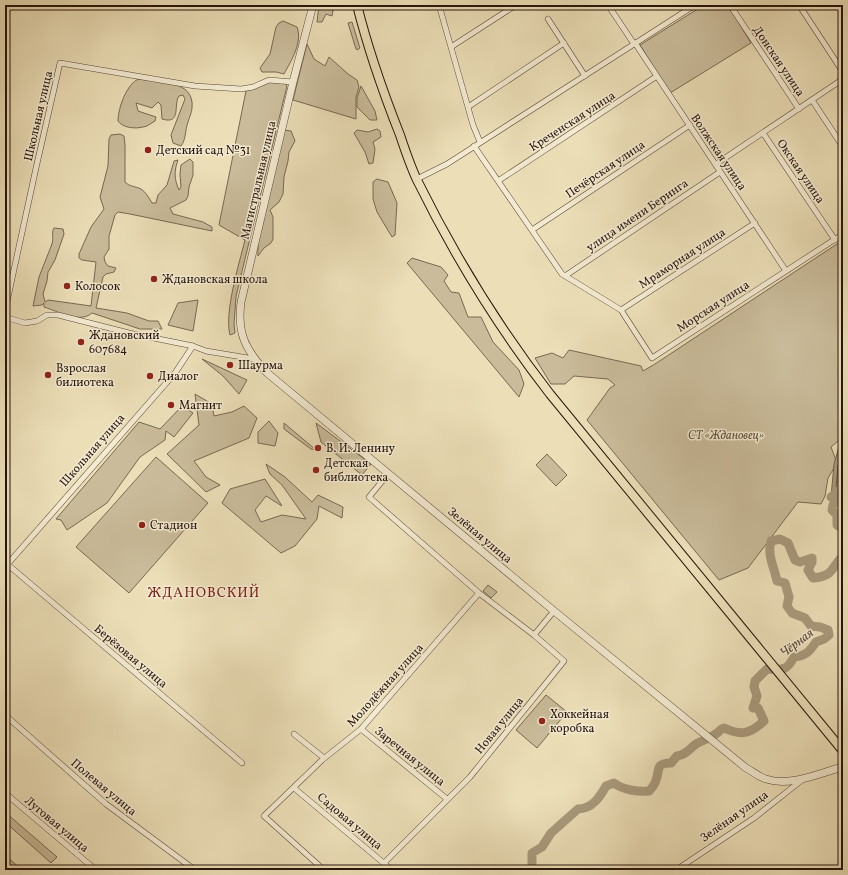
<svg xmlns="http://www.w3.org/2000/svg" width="848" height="875" viewBox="0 0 848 875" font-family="Vollkorn,serif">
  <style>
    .green { fill: #cabc9b; stroke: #786853 }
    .water { fill: #a99a7d; stroke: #75644f }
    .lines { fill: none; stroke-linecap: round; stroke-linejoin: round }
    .shore { stroke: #685744; stroke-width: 1 }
    .river { stroke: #a99a7d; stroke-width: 9 }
    .minor-casing { stroke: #584736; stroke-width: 6 }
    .tertiary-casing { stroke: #584736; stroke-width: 8 }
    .primary-casing { stroke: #26140b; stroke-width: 10 }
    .minor { stroke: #f3ead1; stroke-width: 5 }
    .tertiary { stroke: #f3ead1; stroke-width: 7 }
    .primary { stroke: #ecdfb8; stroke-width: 8 }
    .poi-dot { fill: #8f2418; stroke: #f3ead1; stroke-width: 1.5 }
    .labels { text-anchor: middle; stroke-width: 3; stroke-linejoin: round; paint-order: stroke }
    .street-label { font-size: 12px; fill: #26140b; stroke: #f3ead1 }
    .poi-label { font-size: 12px; fill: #26140b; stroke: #f3ead1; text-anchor: start }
    .park-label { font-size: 12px; font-style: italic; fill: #5f4f3d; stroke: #f3ead1 }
    .water-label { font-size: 13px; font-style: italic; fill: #5a4a39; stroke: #f3ead1 }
    .quarter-label { font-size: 14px; letter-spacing: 1px; fill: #7a1f14; stroke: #f3ead1 }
  </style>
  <rect width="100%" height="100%" fill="#ecdfb8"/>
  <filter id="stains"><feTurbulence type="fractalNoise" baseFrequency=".005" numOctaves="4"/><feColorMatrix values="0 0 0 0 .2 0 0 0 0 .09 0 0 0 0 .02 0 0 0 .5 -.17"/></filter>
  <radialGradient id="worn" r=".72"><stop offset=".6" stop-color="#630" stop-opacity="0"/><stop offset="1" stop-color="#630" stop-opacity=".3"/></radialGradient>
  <path class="green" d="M 319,5 L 334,5 L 332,16 L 326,14 L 322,22 L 317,22 Z
    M 704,5 L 728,5 L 751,43 L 670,93 L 640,45 Z
    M 283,21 L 297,27 C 303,42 291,61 284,74 L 276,72 L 262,72 L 260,68 L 270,54 L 276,27 L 279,23 Z
    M 352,22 L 359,45 L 360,48 L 357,50 L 356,49 L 348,23 Z
    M 307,44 L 314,59 L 325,66 L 329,57 L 348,74 L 357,80 L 359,87 L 356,97 L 356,119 L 293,100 Z
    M 139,79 C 159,82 195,80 192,108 C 192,112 189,118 188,122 C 185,130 186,140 181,146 L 173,143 L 171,135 L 185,99 L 183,95 L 179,96 C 173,104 182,125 162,119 L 161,105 L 158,102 L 152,108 L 136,103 L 138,111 L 156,117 L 155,121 C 151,123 147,127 143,127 C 135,129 123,128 118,121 C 118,108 127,83 139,79 Z
    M 269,82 L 285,83 L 287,86 L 236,296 L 234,324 L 235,333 L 230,335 C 224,313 239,264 245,240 L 219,225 L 246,91 Z
    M 361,86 L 375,111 L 377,120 L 370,120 L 357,107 L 357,98 Z
    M 377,129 L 380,131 L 381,137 L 373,142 L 375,149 L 373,163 L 369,164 L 365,152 L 354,133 L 357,130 L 368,132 Z
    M 284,130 L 291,131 L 295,141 L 289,152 L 288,161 L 284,177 L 283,194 L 279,202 L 270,210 L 273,217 L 273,239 L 271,243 L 264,248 L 258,256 L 258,240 Z
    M 120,134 L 124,136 L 125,145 L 125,182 C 130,187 135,186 141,189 C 146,192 149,198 152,203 L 156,203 L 158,195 L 167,185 L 174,161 L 178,160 C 174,171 174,179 179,190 L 181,187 L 180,174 L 181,165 L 190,159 L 193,162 L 193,175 L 189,187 L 188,196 L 186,200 L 170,208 L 173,214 L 203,222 L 212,227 L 212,231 L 130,214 L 118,212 L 115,215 L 109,236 L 109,249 L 104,257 L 105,262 L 108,266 L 116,268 L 114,272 L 106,274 L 103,277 L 96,308 L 127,313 L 149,321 L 158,321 L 162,329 L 140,329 L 92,313 C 80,324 57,311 44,307 L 44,303 L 42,305 L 33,306 L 39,277 L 52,244 C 54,238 51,233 54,228 L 63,229 L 64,234 L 55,260 L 48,272 L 47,281 L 43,294 L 45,302 L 48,300 L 91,306 L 96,262 L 82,260 L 79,258 L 79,254 L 91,227 L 104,209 L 100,197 L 108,166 L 109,139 L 111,135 Z
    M 377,179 L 388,182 L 397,203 L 395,235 L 392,237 L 377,212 L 373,199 L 373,182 Z
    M 843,240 L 843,440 L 838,441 L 831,447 L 837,463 L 828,478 L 825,496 L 821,504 L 798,502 L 748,568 L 719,580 L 587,420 L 610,388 L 615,385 L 608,379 L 574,376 L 565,384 L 551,384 L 535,358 L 552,353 L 563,358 L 569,350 L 641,366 L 643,371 L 655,364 Z
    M 412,258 L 441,267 L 448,275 L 444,281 L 451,292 L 459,293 L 468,317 L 481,317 L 493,342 L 519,370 L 524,384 L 519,397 L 407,263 Z
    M 198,300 L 193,331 L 168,325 L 178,303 Z
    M 202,359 L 247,380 L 239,394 L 223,376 Z
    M 195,394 L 212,404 L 214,416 L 232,412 L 244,406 L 257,418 L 249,438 L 194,461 L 206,477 L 220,485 L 206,492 L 167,454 L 199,425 Z
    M 182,406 L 193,413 L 174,437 L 166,431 L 165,440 L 140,457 L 107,503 L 67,530 L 61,520 L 56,519 L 139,422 L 160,429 Z
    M 269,421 L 278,433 L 275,446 L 258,443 L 258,432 Z
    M 284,423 L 316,450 L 311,449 L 284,429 Z
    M 316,423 L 371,464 L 362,475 L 321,442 Z
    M 547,454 L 567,475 L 556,486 L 536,465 Z
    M 156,457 L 208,503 L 129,593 L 76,547 Z
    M 266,464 L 285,477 L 312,502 L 318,495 L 343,507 L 342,518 L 319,506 L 317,519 L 295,546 L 281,553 L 222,503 L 230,489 L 265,479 L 282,506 L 266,496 L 255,510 L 261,522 L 282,515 L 306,519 L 282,485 L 270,474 Z
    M 488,585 L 497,592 L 491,598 L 483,591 Z
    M 546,695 L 567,712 L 537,748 L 516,730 Z
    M 6,813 L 57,857 L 51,863 L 5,822 L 5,815 Z
    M 5,855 L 22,870 L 13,870 L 5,863 Z"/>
  <path class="water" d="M 840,443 L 843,444 L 843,492 L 831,497 L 834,464 Z"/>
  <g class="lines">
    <path class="shore" d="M 843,448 L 838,465 L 836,488 L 837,490 L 843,489"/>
    <path class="river" d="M 843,487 L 831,497 L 838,497 L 836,502 L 833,505 L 832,510 L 837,515 L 837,525 L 843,529
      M 530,870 L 532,866 L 532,853 L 542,847 L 551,833 L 578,809 C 592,809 600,797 606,786 L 614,783 C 623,790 638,792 649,791 C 652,788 655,784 656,780 C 660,770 655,763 671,763 L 677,756 C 686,755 689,749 696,744 C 702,740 711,738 717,733 C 720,731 720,729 724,728 C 741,736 750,734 764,721 L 758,708 L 753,708 L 757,696 L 754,687 L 755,681 L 767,669 C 783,669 786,672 794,657 C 806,656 810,651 816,642 L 824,639 L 829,635 L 828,630 L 820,627 L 811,626 L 805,618 L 792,613 L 787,606 L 789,597 L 785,583 L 777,581 C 774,567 767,555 771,541 L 780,539 L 788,543 L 795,560 L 800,562 L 812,558 L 812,562 L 808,570 L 813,578 C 834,576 830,569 843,556"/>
    <g class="minor-casing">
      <path id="minor" d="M 439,5 L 473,125 L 480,142
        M 608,5 L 634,44
        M 730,5 L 799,109
        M 799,5 L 843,72
        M 548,19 L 585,76
        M 635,43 L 786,271
        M 451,47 L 516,5
        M 812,100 L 843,147
        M 468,107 L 564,43
        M 763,133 L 835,240
        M 474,146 L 562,274 L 621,310 L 652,358 L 843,234
        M 716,164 L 843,79
        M 417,179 L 447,164 L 695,5
        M 498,181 L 657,76
        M 532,230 L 690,125
        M 565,276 L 720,172
        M 621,310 L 755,223
        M 5,311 L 36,168 L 60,63 L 195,86 L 241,89 L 253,87 L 269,80 L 293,82
        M 5,317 L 25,323 L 37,321 L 47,315 L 58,315 L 129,333 L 193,346 L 206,351 L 254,359
        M 389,473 L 369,497 L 479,593 L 534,635 L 554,611
        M 7,564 L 242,763
        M 6,566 L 175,373 L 193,346
        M 5,715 L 106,804 L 195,870
        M 361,729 L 447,799
        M 294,734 L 324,758
        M 294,788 L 392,870
        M 5,793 L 96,870
        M 384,863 L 470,777 L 564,661 L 534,635
        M 324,870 L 264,816 L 322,760 L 361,729 L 479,593
        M 676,870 L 754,818 L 802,780"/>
    </g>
    <g class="tertiary-casing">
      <path id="tertiary" d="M 313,5 L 293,82 L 241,302 C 237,333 245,349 266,372 L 554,611 L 746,768 C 752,771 759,777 766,779 C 791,787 819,773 843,767"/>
    </g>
    <g class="primary-casing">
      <path id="primary" d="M 357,5 C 368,49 383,92 400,135 C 405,150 410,165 417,180 C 454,255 498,327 550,394 L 843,751"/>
    </g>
    <use href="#minor" class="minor"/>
    <use href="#tertiary" class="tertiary"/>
    <use href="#primary" class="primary"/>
  </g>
  <g class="poi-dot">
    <circle cx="148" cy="150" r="4"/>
    <circle cx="154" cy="279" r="4"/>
    <circle cx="67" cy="286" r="4"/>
    <circle cx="81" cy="342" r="4"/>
    <circle cx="230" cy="365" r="4"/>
    <circle cx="48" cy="375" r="4"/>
    <circle cx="150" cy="376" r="4"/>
    <circle cx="171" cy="405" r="4"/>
    <circle cx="318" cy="448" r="4"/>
    <circle cx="316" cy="470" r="4"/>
    <circle cx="142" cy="525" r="4"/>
    <circle cx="542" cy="721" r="4"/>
  </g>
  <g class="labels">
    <g class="street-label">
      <text transform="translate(779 61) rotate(56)" y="4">Донская улица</text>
      <text transform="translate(38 116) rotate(-77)" y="4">Школьная улица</text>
      <text transform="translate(572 121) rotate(-33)" y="4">Креченская улица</text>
      <text transform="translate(719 152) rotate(56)" y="4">Волжская улица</text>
      <text transform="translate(605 169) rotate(-34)" y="4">Печёрская улица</text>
      <text transform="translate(801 171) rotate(56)" y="4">Окская улица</text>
      <text transform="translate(258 180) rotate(-77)" y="4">Магистральная улица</text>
      <text transform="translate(637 215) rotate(-34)" y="4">улица имени Беринга</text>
      <text transform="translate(682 258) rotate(-33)" y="4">Мраморная улица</text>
      <text transform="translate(713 306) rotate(-33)" y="4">Морская улица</text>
      <text transform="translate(92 450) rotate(-49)" y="4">Школьная улица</text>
      <text transform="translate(480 535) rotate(40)" y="4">Зелёная улица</text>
      <text transform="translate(131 656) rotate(40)" y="4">Берёзовая улица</text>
      <text transform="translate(385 685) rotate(-48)" y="4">Молодёжная улица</text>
      <text transform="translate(499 725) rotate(-51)" y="4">Новая улица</text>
      <text transform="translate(410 756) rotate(39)" y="4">Заречная улица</text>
      <text transform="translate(104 787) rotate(40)" y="4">Полевая улица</text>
      <text transform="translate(734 816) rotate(-35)" y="4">Зелёная улица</text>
      <text transform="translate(350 821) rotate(40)" y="4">Садовая улица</text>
      <text transform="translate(57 824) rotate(40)" y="4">Луговая улица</text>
    </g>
    <g class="poi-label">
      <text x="156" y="154">Детский сад №31</text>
      <text x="162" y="283">Ждановская школа</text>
      <text x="75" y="290">Колосок</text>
      <text x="89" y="339">Ждановский<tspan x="89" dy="14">607684</tspan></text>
      <text x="238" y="369">Шаурма</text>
      <text x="56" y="372">Взрослая<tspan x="56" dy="14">билиотека</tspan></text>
      <text x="158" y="380">Диалог</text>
      <text x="179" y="409">Магнит</text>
      <text x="326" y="452">В. И. Ленину</text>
      <text x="324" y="467">Детская<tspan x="324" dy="14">библиотека</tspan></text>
      <text x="150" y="529">Стадион</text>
      <text x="550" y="718">Хоккейная<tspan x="550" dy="14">коробка</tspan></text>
    </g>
    <g class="park-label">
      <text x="726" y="439">СТ «Ждановец»</text>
    </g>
    <g class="water-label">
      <text transform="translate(796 642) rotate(-37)" y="5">Чёрная</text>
    </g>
    <g class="quarter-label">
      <text x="204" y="597">ЖДАНОВСКИЙ</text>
    </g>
  </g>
  <rect width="848" height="875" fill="none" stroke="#ecdfb8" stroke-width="20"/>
  <rect x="6" y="6" width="836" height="863" fill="none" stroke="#26140b" stroke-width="2"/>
  <rect x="10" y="10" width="828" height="855" fill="none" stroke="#26140b"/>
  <rect width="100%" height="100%" filter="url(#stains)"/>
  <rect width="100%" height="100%" fill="url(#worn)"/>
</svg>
